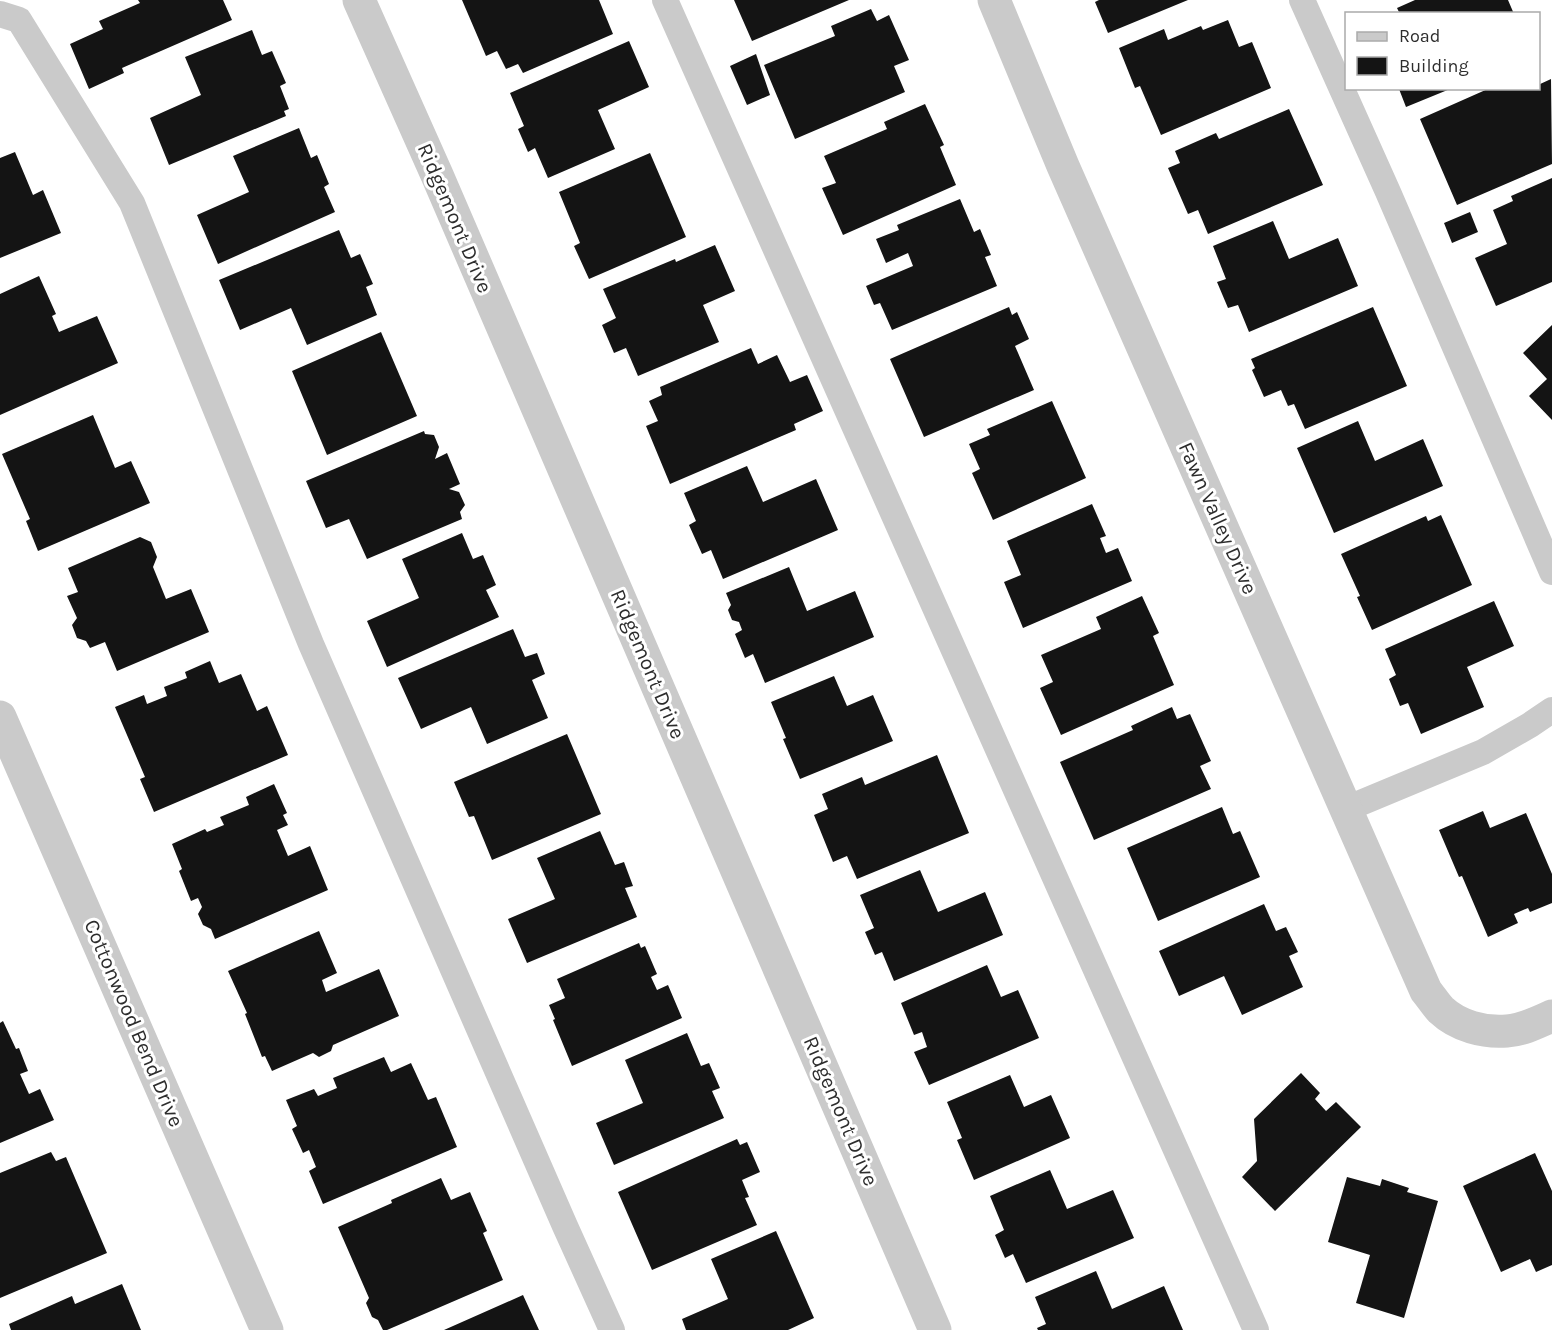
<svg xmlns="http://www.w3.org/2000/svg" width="1552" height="1330" viewBox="0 0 1552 1330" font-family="Karla,sans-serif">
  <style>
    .building { fill: #141414 }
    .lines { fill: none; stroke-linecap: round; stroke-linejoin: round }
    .service { stroke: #cacaca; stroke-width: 26 }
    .minor { stroke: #cacaca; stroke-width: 33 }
    .labels { text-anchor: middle; stroke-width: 6; stroke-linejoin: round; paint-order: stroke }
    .street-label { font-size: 21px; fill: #2d2d2d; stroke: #fff }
  </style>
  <rect width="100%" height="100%" fill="#fff"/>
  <path class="building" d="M 138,0 L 223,0 L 232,20 L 122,68 L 124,73 L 89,89 L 70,44 L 103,29 L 99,21 L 140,3 Z
    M 462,0 L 599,0 L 613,34 L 523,73 L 518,64 L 506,69 L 497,51 L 486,56 Z
    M 734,0 L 849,0 L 752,41 Z
    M 1099,0 L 1188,0 L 1108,33 L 1095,2 Z
    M 1415,0 L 1508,0 L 1514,14 L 1400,14 L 1397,8 Z
    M 871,9 L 877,21 L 889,15 L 909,60 L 894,66 L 905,92 L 795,139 L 764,65 L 835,36 L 831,26 Z
    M 1228,20 L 1239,47 L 1252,42 L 1271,88 L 1161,135 L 1140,86 L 1135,88 L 1119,48 L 1164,29 L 1168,40 L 1201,26 L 1203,30 Z
    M 252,30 L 262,55 L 272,51 L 286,83 L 280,86 L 289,109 L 284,111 L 286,116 L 169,165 L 150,118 L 201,95 L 185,57 Z
    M 629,41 L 649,87 L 598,110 L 615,149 L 548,178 L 535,148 L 528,152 L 518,129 L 524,126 L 510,93 Z
    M 756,54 L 770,95 L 747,105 L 730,66 Z
    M 1551,79 L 1552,164 L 1457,205 L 1420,119 L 1490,88 L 1538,88 L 1538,85 Z
    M 1399,89 L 1450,89 L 1406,107 Z
    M 925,104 L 944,145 L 940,147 L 956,185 L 843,235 L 822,188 L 836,183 L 824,156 L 887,129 L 884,122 Z
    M 1289,109 L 1323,185 L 1208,234 L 1198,210 L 1188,214 L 1168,168 L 1180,163 L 1175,151 L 1216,133 L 1219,139 Z
    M 299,128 L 311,158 L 317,155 L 329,184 L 324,187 L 335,212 L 218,264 L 197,215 L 249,192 L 233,156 Z
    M 15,152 L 33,195 L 43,190 L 61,233 L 0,258 L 0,158 Z
    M 650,153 L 686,237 L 589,279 L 574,246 L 580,243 L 559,192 Z
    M 1552,178 L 1552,282 L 1496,306 L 1475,258 L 1507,244 L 1493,210 L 1513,201 L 1511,196 Z
    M 960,199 L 974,232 L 980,229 L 991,255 L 985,257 L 997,286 L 892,330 L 880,303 L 874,305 L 866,286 L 913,266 L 908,253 L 886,263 L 876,239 L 899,230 L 897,225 Z
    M 1470,212 L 1478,232 L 1452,243 L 1444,223 Z
    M 1273,221 L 1289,259 L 1338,238 L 1358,286 L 1249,332 L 1238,305 L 1228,308 L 1217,282 L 1226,279 L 1213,246 Z
    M 339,230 L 351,258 L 360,254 L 373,284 L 366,287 L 377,315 L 307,345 L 291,308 L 240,330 L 219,280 Z
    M 715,245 L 735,291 L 703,305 L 719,342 L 638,376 L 626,348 L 614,353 L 602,325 L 616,318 L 603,289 L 675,259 L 676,262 Z
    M 39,276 L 56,314 L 52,316 L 59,332 L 97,316 L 118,363 L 0,415 L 0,294 Z
    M 1009,307 L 1012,315 L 1017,312 L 1029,339 L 1015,346 L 1034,390 L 924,437 L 890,359 Z
    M 1373,307 L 1407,386 L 1305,429 L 1294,404 L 1288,406 L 1281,390 L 1264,397 L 1252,370 L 1255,368 L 1251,359 Z
    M 1552,325 L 1552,420 L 1529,396 L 1547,379 L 1523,353 Z
    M 381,332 L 417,416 L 327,455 L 292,371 Z
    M 751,348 L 758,364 L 777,355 L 790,382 L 807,375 L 823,411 L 794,424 L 796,430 L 670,484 L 646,426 L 658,421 L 649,401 L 662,395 L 660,387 Z
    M 1052,401 L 1086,478 L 993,520 L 972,473 L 980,469 L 969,444 L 990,435 L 987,429 Z
    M 93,415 L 115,468 L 131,461 L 150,503 L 38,551 L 26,521 L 30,519 L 2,454 Z
    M 1358,421 L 1375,461 L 1423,439 L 1443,486 L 1334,533 L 1297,448 Z
    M 424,431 L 425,434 L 434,435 L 439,447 L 435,459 L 447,453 L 460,484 L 449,489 L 459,492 L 465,505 L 460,512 L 462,519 L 367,559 L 349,519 L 326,528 L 306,481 Z
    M 747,466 L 763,502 L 816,479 L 838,530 L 723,579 L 711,550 L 702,554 L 689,525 L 696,521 L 684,493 Z
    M 1092,504 L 1106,536 L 1100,538 L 1106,553 L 1118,548 L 1132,581 L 1023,628 L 1004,582 L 1021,575 L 1007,541 Z
    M 1441,515 L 1472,585 L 1372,630 L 1357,597 L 1360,596 L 1341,554 L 1426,516 L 1428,521 Z
    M 462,533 L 473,559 L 483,555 L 496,585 L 486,590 L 499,617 L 387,667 L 367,621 L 419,598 L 402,559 Z
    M 140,537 L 151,542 L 157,557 L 153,567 L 166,599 L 191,589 L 209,632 L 117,671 L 105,642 L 90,648 L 86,641 L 77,638 L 72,625 L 77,618 L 67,596 L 78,592 L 68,568 Z
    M 789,567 L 807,611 L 855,591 L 874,637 L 765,683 L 753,654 L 745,658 L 735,634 L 742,630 L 739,622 L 732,620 L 728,610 L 731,605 L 726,593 Z
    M 1142,596 L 1159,633 L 1153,636 L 1174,685 L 1061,735 L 1040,688 L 1053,682 L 1041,655 L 1101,629 L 1096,617 Z
    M 1494,601 L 1514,646 L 1467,667 L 1484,707 L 1421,734 L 1408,703 L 1400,706 L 1389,679 L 1396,675 L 1385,649 Z
    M 513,629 L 525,657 L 537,653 L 545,674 L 532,680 L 548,718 L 487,744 L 471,707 L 421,729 L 398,678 Z
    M 210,661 L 219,683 L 241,674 L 257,711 L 267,706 L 288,755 L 154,812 L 140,779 L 145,777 L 115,707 L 144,695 L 147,704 L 167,696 L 164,687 L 187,678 L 185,672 Z
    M 834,676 L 847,706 L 873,695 L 893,741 L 800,779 L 783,739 L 786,738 L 771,702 Z
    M 1172,707 L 1177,719 L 1190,714 L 1211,761 L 1200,766 L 1211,789 L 1094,840 L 1060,762 L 1133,730 L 1131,726 Z
    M 567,734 L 601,814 L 492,860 L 474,816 L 469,817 L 454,782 Z
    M 937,755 L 969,833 L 857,879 L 847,856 L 833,862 L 814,815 L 828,809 L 822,794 L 862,777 L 865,785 Z
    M 274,784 L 287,813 L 283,815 L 288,825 L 277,830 L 288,856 L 310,846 L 328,890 L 215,939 L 211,929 L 203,925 L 198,914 L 202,907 L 198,898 L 191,901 L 179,871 L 182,869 L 172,844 L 205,829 L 207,832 L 224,825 L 220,817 L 249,805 L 246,797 Z
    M 1222,807 L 1233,834 L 1240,831 L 1260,877 L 1158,921 L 1127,848 Z
    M 1483,811 L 1490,828 L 1526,813 L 1552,874 L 1552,903 L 1530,912 L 1528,908 L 1514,914 L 1518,923 L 1488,937 L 1462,876 L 1459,877 L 1439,830 Z
    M 600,831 L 615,865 L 624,862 L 633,886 L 625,888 L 637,917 L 527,963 L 508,919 L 555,899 L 537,858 Z
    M 920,870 L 938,912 L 985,892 L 1003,935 L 894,981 L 882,952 L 875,955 L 865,932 L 874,928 L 860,895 Z
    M 1264,904 L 1276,931 L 1286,927 L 1298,952 L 1289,956 L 1303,987 L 1242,1015 L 1224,976 L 1179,996 L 1159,951 Z
    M 319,931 L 337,973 L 322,980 L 326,992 L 379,969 L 399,1016 L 333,1045 L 331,1051 L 319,1057 L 313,1053 L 272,1071 L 265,1056 L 262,1057 L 245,1014 L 247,1013 L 228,971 Z
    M 639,943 L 641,948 L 645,946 L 657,974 L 651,977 L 657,990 L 668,985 L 682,1018 L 572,1066 L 553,1020 L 555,1019 L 549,1005 L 565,998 L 557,979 Z
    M 987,965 L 1001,997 L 1018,990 L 1039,1038 L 929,1085 L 914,1052 L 927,1047 L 922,1032 L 914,1035 L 901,1003 Z
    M 3,1021 L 16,1049 L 19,1048 L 28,1071 L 20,1074 L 29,1094 L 40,1089 L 54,1120 L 0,1143 L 0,1023 Z
    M 687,1033 L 701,1066 L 709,1063 L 720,1088 L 712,1091 L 724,1118 L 614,1165 L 596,1123 L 643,1103 L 625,1060 Z
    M 384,1057 L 391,1072 L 411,1063 L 428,1100 L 436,1097 L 457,1147 L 323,1204 L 309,1171 L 316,1167 L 309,1150 L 303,1153 L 292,1129 L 297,1126 L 286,1100 L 314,1089 L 318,1096 L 337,1088 L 333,1078 Z
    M 1301,1073 L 1320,1093 L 1315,1099 L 1326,1111 L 1336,1102 L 1361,1127 L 1275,1211 L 1242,1177 L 1257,1161 L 1254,1119 Z
    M 1010,1075 L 1024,1107 L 1051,1095 L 1070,1138 L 974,1180 L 957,1140 L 962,1138 L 947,1102 Z
    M 737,1139 L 740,1145 L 747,1142 L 760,1172 L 742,1180 L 749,1197 L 745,1198 L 757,1225 L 652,1270 L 618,1192 Z
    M 51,1152 L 56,1161 L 66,1157 L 107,1253 L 0,1298 L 0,1173 Z
    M 1535,1153 L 1552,1191 L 1552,1265 L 1536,1272 L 1530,1259 L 1501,1272 L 1463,1186 Z
    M 1050,1170 L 1067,1209 L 1113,1190 L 1134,1238 L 1026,1283 L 1013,1254 L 1005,1258 L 995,1235 L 1004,1230 L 990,1196 Z
    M 1347,1177 L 1380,1186 L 1382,1179 L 1409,1188 L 1407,1192 L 1438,1201 L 1404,1318 L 1356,1303 L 1370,1255 L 1328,1242 Z
    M 441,1178 L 451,1200 L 470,1192 L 487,1231 L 483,1233 L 503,1280 L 387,1330 L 383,1330 L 378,1320 L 372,1317 L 366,1303 L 369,1298 L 338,1227 L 392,1203 L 391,1200 Z
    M 776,1231 L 814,1318 L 788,1330 L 686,1330 L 682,1319 L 728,1299 L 711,1259 Z
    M 1096,1271 L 1112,1309 L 1164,1286 L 1183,1330 L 1038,1330 L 1037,1328 L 1046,1324 L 1035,1297 Z
    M 122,1284 L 141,1330 L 11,1330 L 9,1324 L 72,1296 L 75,1304 Z
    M 523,1295 L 539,1330 L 444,1330 Z"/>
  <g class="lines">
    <path class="service" d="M 665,0 L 1256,1330
      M 1302,0 L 1388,192 L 1552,572
      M 0,14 L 19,20 L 132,203 L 311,644 L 565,1226 L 612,1330
      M 1346,809 L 1483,752 L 1530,725 L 1552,710"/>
    <path class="minor" d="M 359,0 L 437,175 L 935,1330
      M 994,0 L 1063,166 L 1426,991 C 1431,997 1436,1005 1441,1010 C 1458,1026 1484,1033 1507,1031 C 1523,1030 1538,1022 1552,1016
      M 0,717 L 267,1330"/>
  </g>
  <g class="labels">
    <g class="street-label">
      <text transform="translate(455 218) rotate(67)" y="7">Ridgemont Drive</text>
      <text transform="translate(1218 518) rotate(66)" y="7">Fawn Valley Drive</text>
      <text transform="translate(648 664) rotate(67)" y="7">Ridgemont Drive</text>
      <text transform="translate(134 1023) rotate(67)" y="7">Cottonwood Bend Drive</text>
      <text transform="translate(841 1111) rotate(67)" y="7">Ridgemont Drive</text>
    </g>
  </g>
  <rect x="1345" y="12" width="195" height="78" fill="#ffffff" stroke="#ababab" stroke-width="1.5"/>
  <rect x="1357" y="32" width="30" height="9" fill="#cacaca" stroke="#ababab" stroke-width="1.5"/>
  <text x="1399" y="42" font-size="18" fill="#2d2d2d">Road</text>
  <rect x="1357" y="57" width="30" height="18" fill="#141414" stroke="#ababab" stroke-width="1.5"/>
  <text x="1399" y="72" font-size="18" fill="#2d2d2d">Building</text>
</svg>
